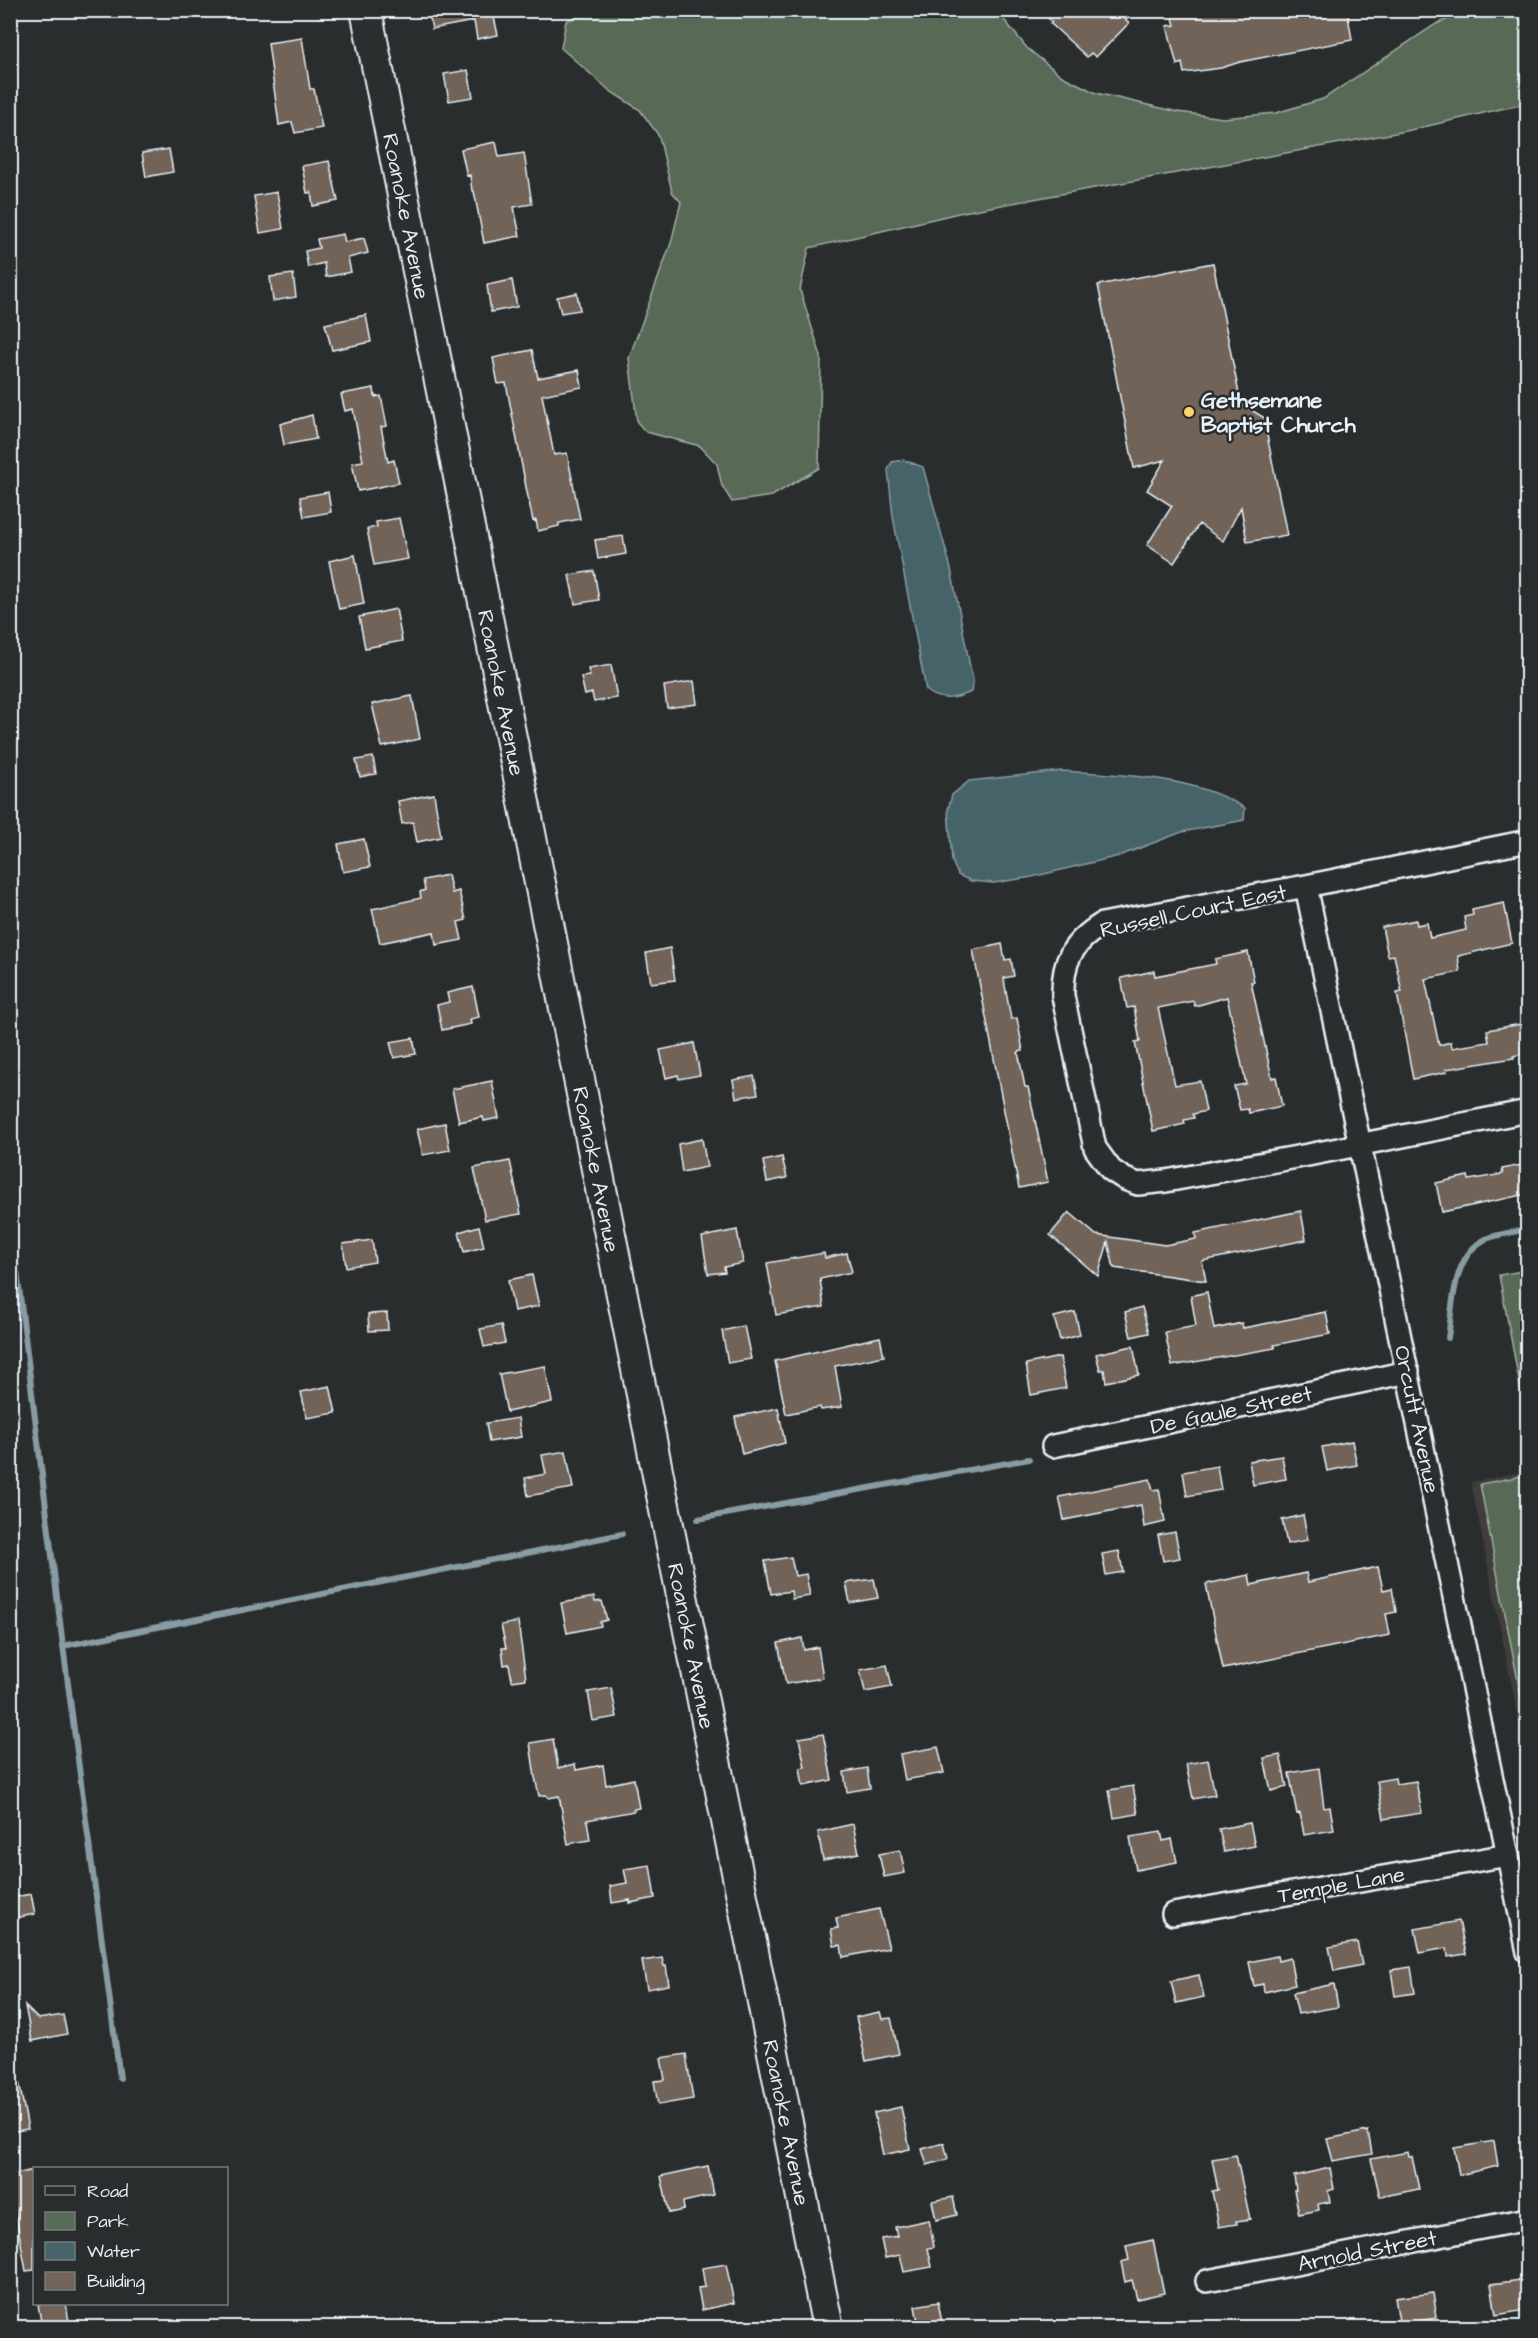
<svg xmlns="http://www.w3.org/2000/svg" width="1538" height="2338" viewBox="0 0 1538 2338" font-family="'Architects Daughter',sans-serif">
  <style>
    .built { fill: #403e3b }
    .green { fill: #586b56; stroke: #a0aea7; stroke-width: 1.5 }
    .water { fill: #47646b; stroke: #879ca3; stroke-width: 1.5 }
    .lines { fill: none; stroke-linecap: round; stroke-linejoin: round }
    .stream { stroke: #879ca3; stroke-width: 6 }
    .building { fill: #726458; stroke: #e8f1f8; stroke-width: 1.5 }
    .street-casing { stroke: #e8f1f8; stroke-width: 26 }
    .secondary-casing { stroke: #e8f1f8; stroke-width: 34 }
    .street { stroke: #2a2d2e; stroke-width: 21 }
    .secondary { stroke: #2a2d2e; stroke-width: 30 }
    .poi-dot { fill: #ffd166; stroke: #2a2d2e; stroke-width: 2 }
    .labels { text-anchor: middle; stroke-width: 5; stroke-linejoin: round; paint-order: stroke }
    .street-label { font-size: 22px; fill: #e8f1f8; stroke: #2a2d2e }
    .poi-label { font-size: 22px; font-weight: bold; fill: #e8f1f8; stroke: #2a2d2e; text-anchor: start }
  </style>
  <rect width="100%" height="100%" fill="#2a2d2e"/>
  <filter id="ink" filterUnits="userSpaceOnUse"><feTurbulence type="fractalNoise" baseFrequency=".0167" numOctaves="2"/><feDisplacementMap in="SourceGraphic" scale="12" xChannelSelector="R" yChannelSelector="G"/><feConvolveMatrix kernelMatrix="1 2 1 2 8 2 1 2 1" color-interpolation-filters="sRGB"/></filter>
  <g filter="url(#ink)">
    <path class="built" d="M 1527,1471 L 1527,1762 L 1471,1482 Z"/>
    <path class="green" d="M 588,11 L 997,11 L 1027,48 L 1062,76 L 1096,93 L 1178,112 L 1223,118 L 1276,113 L 1323,99 L 1436,24 L 1468,11 L 1527,11 L 1527,103 L 1406,131 L 963,212 L 809,248 L 800,290 L 821,356 L 819,468 L 772,496 L 732,502 L 722,486 L 717,464 L 700,446 L 646,432 L 637,422 L 629,358 L 671,243 L 681,202 L 672,192 L 659,136 L 640,110 L 610,91 L 561,48 L 566,21 Z
      M 1527,1270 L 1528,1270 L 1527,1423 L 1499,1275 Z
      M 1527,1475 L 1528,1475 L 1527,1728 L 1480,1484 Z"/>
    <path class="water" d="M 904,460 L 923,467 L 951,569 L 973,682 L 971,692 C 956,699 939,702 926,690 L 893,517 L 888,470 L 892,462 Z
      M 1062,771 C 1122,775 1192,775 1245,808 L 1244,820 L 1182,832 L 1119,856 L 1032,877 L 994,883 L 971,881 L 958,875 L 952,861 L 948,809 L 952,795 L 969,781 Z"/>
    <g class="lines">
      <path class="stream" d="M 10,1214 L 63,1646 L 120,2078
        M 1448,1338 C 1453,1306 1452,1255 1486,1239 C 1498,1234 1514,1232 1528,1229
        M 698,1519 L 1029,1459
        M 63,1646 L 622,1534"/>
    </g>
    <path class="building" d="M 428,10 L 486,10 L 486,18 L 494,17 L 498,35 L 477,39 L 474,21 L 432,29 Z
      M 1041,10 L 1132,10 L 1125,19 L 1129,23 L 1096,57 L 1091,53 L 1087,57 L 1050,23 L 1052,22 Z
      M 1183,10 L 1347,10 L 1352,40 L 1240,62 L 1221,68 L 1184,73 L 1182,63 L 1177,65 L 1167,26 L 1175,25 L 1172,15 L 1183,13 Z
      M 302,38 L 310,89 L 314,89 L 322,128 L 295,133 L 292,122 L 279,125 L 268,43 Z
      M 468,70 L 473,97 L 449,101 L 444,74 Z
      M 496,142 L 499,157 L 524,153 L 532,204 L 514,207 L 520,236 L 484,243 L 474,191 L 472,191 L 470,175 L 467,176 L 461,149 Z
      M 169,149 L 173,172 L 146,177 L 142,153 Z
      M 329,161 L 338,201 L 313,206 L 311,192 L 307,193 L 302,166 Z
      M 277,192 L 283,229 L 260,233 L 254,196 Z
      M 343,234 L 345,242 L 364,238 L 368,253 L 348,258 L 351,272 L 326,277 L 324,263 L 308,267 L 305,251 L 319,248 L 317,239 Z
      M 1213,263 L 1241,404 L 1268,420 L 1265,425 L 1287,535 L 1247,542 L 1241,507 L 1223,541 L 1199,524 L 1174,563 L 1147,545 L 1172,506 L 1147,490 L 1165,460 L 1134,468 L 1098,285 Z
      M 293,274 L 296,297 L 273,301 L 270,277 Z
      M 512,280 L 517,307 L 491,312 L 487,285 Z
      M 577,293 L 580,310 L 561,313 L 557,297 Z
      M 366,315 L 371,342 L 332,350 L 325,324 Z
      M 532,350 L 538,378 L 579,370 L 582,387 L 542,395 L 554,455 L 567,453 L 580,519 L 559,523 L 559,526 L 538,531 L 536,520 L 533,521 L 527,492 L 506,383 L 498,384 L 493,358 Z
      M 374,388 L 375,397 L 381,396 L 387,426 L 381,427 L 388,462 L 394,460 L 399,483 L 358,491 L 352,463 L 363,461 L 353,409 L 345,411 L 341,394 Z
      M 312,415 L 316,439 L 284,445 L 280,424 Z
      M 328,492 L 331,512 L 304,517 L 300,497 Z
      M 399,518 L 408,559 L 374,565 L 367,529 L 377,527 L 376,522 Z
      M 623,536 L 626,554 L 598,559 L 595,540 Z
      M 355,555 L 364,604 L 339,609 L 329,561 Z
      M 594,571 L 599,600 L 575,604 L 569,575 Z
      M 396,609 L 402,641 L 365,648 L 359,617 Z
      M 611,665 L 617,698 L 594,702 L 592,693 L 585,695 L 581,677 L 590,676 L 588,669 Z
      M 694,681 L 697,704 L 667,708 L 664,686 Z
      M 412,696 L 420,739 L 382,747 L 372,704 Z
      M 373,757 L 376,774 L 360,777 L 356,760 Z
      M 434,794 L 441,837 L 417,842 L 413,822 L 402,824 L 398,801 Z
      M 364,839 L 370,867 L 343,872 L 338,844 Z
      M 448,875 L 452,893 L 459,891 L 466,920 L 458,922 L 462,940 L 436,945 L 434,932 L 380,943 L 372,909 L 421,898 L 420,892 L 425,890 L 423,880 Z
      M 1504,903 L 1512,943 L 1458,956 L 1460,972 L 1425,979 L 1439,1045 L 1451,1042 L 1452,1048 L 1489,1042 L 1487,1030 L 1527,1023 L 1527,1053 L 1513,1056 L 1514,1058 L 1446,1069 L 1447,1072 L 1413,1079 L 1397,993 L 1402,992 L 1394,955 L 1388,956 L 1382,927 L 1416,920 L 1417,925 L 1427,923 L 1430,938 L 1466,930 L 1464,917 L 1473,915 L 1472,910 Z
      M 1002,944 L 1005,960 L 1011,959 L 1014,976 L 1004,978 L 1005,986 L 1011,1019 L 1017,1018 L 1023,1051 L 1018,1052 L 1025,1087 L 1028,1087 L 1048,1182 L 1019,1188 L 973,950 Z
      M 670,948 L 675,980 L 651,983 L 646,953 Z
      M 1248,952 L 1254,982 L 1251,982 L 1272,1078 L 1276,1077 L 1282,1106 L 1249,1113 L 1248,1109 L 1240,1110 L 1234,1086 L 1246,1084 L 1227,997 L 1195,1006 L 1193,1001 L 1158,1008 L 1175,1085 L 1200,1081 L 1206,1111 L 1193,1114 L 1194,1118 L 1184,1120 L 1185,1124 L 1153,1131 L 1135,1042 L 1140,1041 L 1134,1007 L 1127,1008 L 1121,978 L 1154,971 L 1155,976 L 1216,964 L 1215,959 Z
      M 473,987 L 479,1017 L 470,1019 L 471,1024 L 442,1030 L 437,1005 L 449,1002 L 447,993 Z
      M 413,1038 L 416,1054 L 394,1058 L 390,1042 Z
      M 694,1043 L 700,1075 L 679,1079 L 678,1075 L 666,1078 L 660,1050 Z
      M 754,1076 L 758,1094 L 736,1098 L 733,1080 Z
      M 492,1081 L 499,1118 L 484,1121 L 483,1117 L 459,1122 L 452,1089 Z
      M 445,1123 L 450,1150 L 423,1155 L 417,1129 Z
      M 702,1139 L 707,1167 L 682,1172 L 678,1144 Z
      M 782,1157 L 787,1178 L 767,1182 L 763,1161 Z
      M 510,1161 L 521,1214 L 485,1220 L 474,1168 Z
      M 1527,1164 L 1527,1194 L 1442,1212 L 1436,1183 L 1468,1176 L 1469,1180 L 1503,1174 L 1502,1169 Z
      M 1301,1211 L 1306,1240 L 1202,1261 L 1206,1281 L 1114,1268 L 1108,1242 L 1098,1276 L 1050,1235 L 1069,1212 L 1096,1235 L 1165,1245 L 1196,1239 L 1195,1233 Z
      M 479,1226 L 484,1247 L 464,1252 L 459,1232 Z
      M 737,1230 L 743,1263 L 724,1267 L 725,1272 L 708,1274 L 702,1237 Z
      M 372,1240 L 375,1262 L 346,1267 L 343,1244 Z
      M 824,1253 L 825,1258 L 847,1253 L 852,1272 L 820,1279 L 824,1307 L 776,1315 L 767,1263 Z
      M 532,1275 L 539,1306 L 514,1311 L 508,1280 Z
      M 1207,1292 L 1214,1329 L 1242,1323 L 1243,1328 L 1326,1312 L 1330,1334 L 1274,1345 L 1275,1348 L 1172,1366 L 1165,1332 L 1196,1326 L 1191,1296 Z
      M 1142,1307 L 1149,1333 L 1131,1337 L 1125,1312 Z
      M 1075,1312 L 1080,1335 L 1060,1340 L 1054,1317 Z
      M 387,1313 L 388,1330 L 369,1331 L 368,1314 Z
      M 501,1325 L 505,1343 L 484,1347 L 480,1329 Z
      M 744,1326 L 751,1359 L 728,1363 L 722,1331 Z
      M 880,1337 L 884,1356 L 835,1366 L 842,1407 L 821,1410 L 820,1407 L 786,1414 L 775,1361 Z
      M 1133,1346 L 1139,1375 L 1106,1382 L 1104,1370 L 1100,1370 L 1096,1354 Z
      M 1060,1357 L 1066,1388 L 1031,1395 L 1026,1364 Z
      M 545,1366 L 552,1402 L 507,1412 L 499,1374 Z
      M 330,1386 L 336,1413 L 307,1418 L 301,1392 Z
      M 778,1408 L 785,1443 L 742,1454 L 735,1417 Z
      M 518,1418 L 521,1437 L 489,1442 L 486,1423 Z
      M 1352,1441 L 1357,1465 L 1327,1471 L 1322,1447 Z
      M 566,1451 L 573,1488 L 528,1496 L 525,1478 L 546,1474 L 542,1455 Z
      M 1282,1456 L 1286,1479 L 1253,1485 L 1249,1461 Z
      M 1217,1466 L 1221,1490 L 1187,1496 L 1183,1472 Z
      M 1150,1479 L 1153,1490 L 1159,1489 L 1165,1522 L 1144,1527 L 1141,1505 L 1064,1520 L 1059,1497 Z
      M 1303,1515 L 1308,1540 L 1287,1544 L 1282,1520 Z
      M 1175,1532 L 1180,1558 L 1163,1561 L 1158,1535 Z
      M 1119,1551 L 1123,1572 L 1106,1575 L 1102,1554 Z
      M 791,1557 L 795,1576 L 806,1574 L 810,1596 L 792,1599 L 791,1591 L 771,1594 L 765,1561 Z
      M 1378,1567 L 1383,1590 L 1392,1588 L 1396,1612 L 1386,1614 L 1390,1635 L 1223,1669 L 1206,1584 L 1249,1575 L 1251,1585 L 1306,1573 L 1308,1582 Z
      M 874,1579 L 878,1598 L 850,1603 L 846,1583 Z
      M 594,1597 L 595,1602 L 602,1601 L 607,1620 L 600,1622 L 601,1626 L 567,1633 L 561,1603 Z
      M 518,1622 L 526,1679 L 512,1681 L 509,1664 L 504,1665 L 502,1648 L 506,1648 L 501,1625 Z
      M 802,1638 L 804,1650 L 818,1647 L 823,1678 L 786,1684 L 778,1643 Z
      M 887,1665 L 892,1687 L 865,1692 L 860,1670 Z
      M 611,1688 L 617,1717 L 593,1721 L 588,1692 Z
      M 823,1734 L 832,1780 L 803,1786 L 800,1768 L 805,1767 L 799,1738 Z
      M 553,1739 L 558,1768 L 575,1764 L 576,1770 L 603,1765 L 606,1785 L 634,1779 L 639,1808 L 634,1809 L 634,1811 L 587,1820 L 590,1840 L 568,1844 L 559,1796 L 549,1798 L 546,1795 L 539,1796 L 535,1777 L 530,1743 Z
      M 938,1747 L 944,1773 L 905,1780 L 900,1754 Z
      M 1280,1755 L 1287,1787 L 1271,1791 L 1264,1758 Z
      M 1208,1760 L 1215,1795 L 1193,1799 L 1186,1764 Z
      M 867,1768 L 870,1788 L 847,1792 L 844,1772 Z
      M 1319,1768 L 1324,1808 L 1330,1807 L 1334,1830 L 1304,1835 L 1300,1813 L 1297,1814 L 1289,1773 Z
      M 1395,1778 L 1396,1784 L 1416,1781 L 1422,1813 L 1384,1819 L 1377,1781 Z
      M 1133,1786 L 1138,1814 L 1114,1818 L 1109,1790 Z
      M 1250,1823 L 1255,1846 L 1224,1852 L 1219,1829 Z
      M 853,1824 L 859,1853 L 823,1860 L 818,1832 Z
      M 1161,1832 L 1163,1841 L 1172,1839 L 1177,1862 L 1136,1870 L 1130,1837 Z
      M 900,1850 L 905,1873 L 884,1877 L 879,1854 Z
      M 650,1865 L 655,1898 L 630,1903 L 630,1900 L 612,1903 L 610,1886 L 627,1883 L 624,1869 Z
      M 31,1894 L 35,1914 L 10,1919 L 10,1898 Z
      M 879,1909 L 889,1948 L 843,1957 L 841,1945 L 834,1946 L 831,1929 L 838,1928 L 836,1918 Z
      M 1459,1921 L 1466,1954 L 1448,1957 L 1447,1948 L 1420,1953 L 1415,1929 Z
      M 1357,1942 L 1362,1965 L 1334,1971 L 1329,1947 Z
      M 1277,1956 L 1278,1961 L 1290,1958 L 1295,1985 L 1264,1992 L 1263,1984 L 1254,1986 L 1249,1962 Z
      M 662,1958 L 664,1966 L 666,1966 L 669,1985 L 647,1989 L 642,1961 Z
      M 1411,1967 L 1415,1993 L 1395,1996 L 1391,1970 Z
      M 1199,1975 L 1204,1997 L 1176,2003 L 1171,1981 Z
      M 1334,1984 L 1338,2007 L 1298,2014 L 1293,1993 Z
      M 25,2006 L 38,2019 L 63,2015 L 67,2034 L 32,2041 Z
      M 880,2012 L 882,2019 L 891,2018 L 899,2054 L 866,2061 L 856,2017 Z
      M 686,2054 L 693,2099 L 658,2105 L 654,2081 L 665,2080 L 661,2058 Z
      M 19,2082 L 28,2129 L 10,2132 L 10,2083 Z
      M 901,2107 L 910,2149 L 883,2155 L 874,2113 Z
      M 1368,2131 L 1372,2154 L 1333,2161 L 1327,2139 Z
      M 1494,2141 L 1498,2166 L 1459,2175 L 1454,2148 Z
      M 944,2143 L 948,2159 L 927,2165 L 922,2149 Z
      M 1408,2152 L 1409,2157 L 1412,2157 L 1419,2189 L 1380,2197 L 1371,2159 Z
      M 1236,2155 L 1250,2219 L 1236,2221 L 1237,2224 L 1219,2227 L 1212,2191 L 1218,2190 L 1212,2159 Z
      M 708,2166 L 714,2195 L 683,2202 L 684,2210 L 669,2213 L 661,2176 Z
      M 1330,2168 L 1334,2189 L 1328,2191 L 1330,2202 L 1318,2204 L 1319,2210 L 1299,2214 L 1294,2190 L 1296,2190 L 1294,2176 Z
      M 34,2170 L 34,2270 L 26,2271 L 15,2211 L 10,2212 L 10,2175 Z
      M 953,2197 L 957,2215 L 936,2220 L 932,2201 Z
      M 929,2220 L 934,2247 L 928,2248 L 932,2267 L 904,2272 L 900,2255 L 885,2258 L 881,2239 L 897,2236 L 895,2227 Z
      M 1153,2240 L 1164,2293 L 1137,2299 L 1132,2280 L 1125,2282 L 1121,2262 L 1129,2260 L 1126,2246 Z
      M 726,2264 L 734,2303 L 702,2310 L 698,2288 L 705,2287 L 702,2268 Z
      M 1521,2280 L 1526,2310 L 1496,2315 L 1491,2284 Z
      M 1433,2293 L 1437,2318 L 1418,2321 L 1418,2324 L 1400,2327 L 1395,2298 Z
      M 938,2302 L 943,2328 L 919,2328 L 915,2306 Z
      M 38,2304 L 66,2304 L 70,2328 L 42,2328 Z"/>
    <g class="lines">
      <g class="street-casing">
        <path id="street" d="M 1528,841 L 1306,886 L 1102,924 C 1072,943 1062,961 1063,996 L 1095,1148 L 1111,1170 L 1125,1179 L 1138,1184 L 1166,1181 L 1308,1155 L 1528,1111
          M 1306,886 L 1528,1952
          M 1053,1446 L 1408,1372
          M 1173,1914 L 1508,1855
          M 1207,2281 L 1528,2219"/>
      </g>
      <g class="secondary-casing">
        <g id="secondary">
          <path id="s1" d="M 366,10 L 828,2328"/>
        </g>
      </g>
      <use href="#street" class="street"/>
      <use href="#secondary" class="secondary"/>
    </g>
  </g>
  <circle class="poi-dot" cx="1189" cy="412" r="6"/>
  <g class="labels">
    <g class="street-label">
      <text dy="8" stroke="none"><textPath href="#s1" startOffset="210">Roanoke Avenue</textPath></text>
      <text dy="8" stroke="none"><textPath href="#s1" startOffset="696">Roanoke Avenue</textPath></text>
      <text transform="translate(1193 910) rotate(-12)" y="8">Russell Court East</text>
      <text dy="8" stroke="none"><textPath href="#s1" startOffset="1182">Roanoke Avenue</textPath></text>
      <text transform="translate(1231 1409) rotate(-12)" y="8">De Gaule Street</text>
      <text transform="translate(1418 1419) rotate(78)" y="8">Orcutt Avenue</text>
      <text dy="8" stroke="none"><textPath href="#s1" startOffset="1668">Roanoke Avenue</textPath></text>
      <text transform="translate(1341 1884) rotate(-10)" y="8">Temple Lane</text>
      <text dy="8" stroke="none"><textPath href="#s1" startOffset="2154">Roanoke Avenue</textPath></text>
      <text transform="translate(1367 2250) rotate(-11)" y="8">Arnold Street</text>
    </g>
    <g class="poi-label">
      <text x="1201" y="407">Gethsemane<tspan x="1201" dy="25">Baptist Church</tspan></text>
    </g>
  </g>
  <rect width="1538" height="2338" fill="none" stroke="#2a2d2e" stroke-width="36"/>
  <rect x="18" y="18" width="1502" height="2302" fill="none" stroke="#e8f1f8" stroke-width="2" filter="url(#ink)"/>
  <rect x="33" y="2167" width="195" height="138" fill="#2a2d2e" stroke="#767b7f" stroke-width="1.5"/>
  <rect x="45" y="2186" width="30" height="9" fill="#2a2d2e" stroke="#767b7f" stroke-width="1.5"/>
  <text x="87" y="2197" font-size="18" fill="#e8f1f8">Road</text>
  <rect x="45" y="2212" width="30" height="18" fill="#586b56" stroke="#767b7f" stroke-width="1.5"/>
  <text x="87" y="2227" font-size="18" fill="#e8f1f8">Park</text>
  <rect x="45" y="2242" width="30" height="18" fill="#47646b" stroke="#767b7f" stroke-width="1.5"/>
  <text x="87" y="2257" font-size="18" fill="#e8f1f8">Water</text>
  <rect x="45" y="2272" width="30" height="18" fill="#726458" stroke="#767b7f" stroke-width="1.5"/>
  <text x="87" y="2287" font-size="18" fill="#e8f1f8">Building</text>
</svg>
